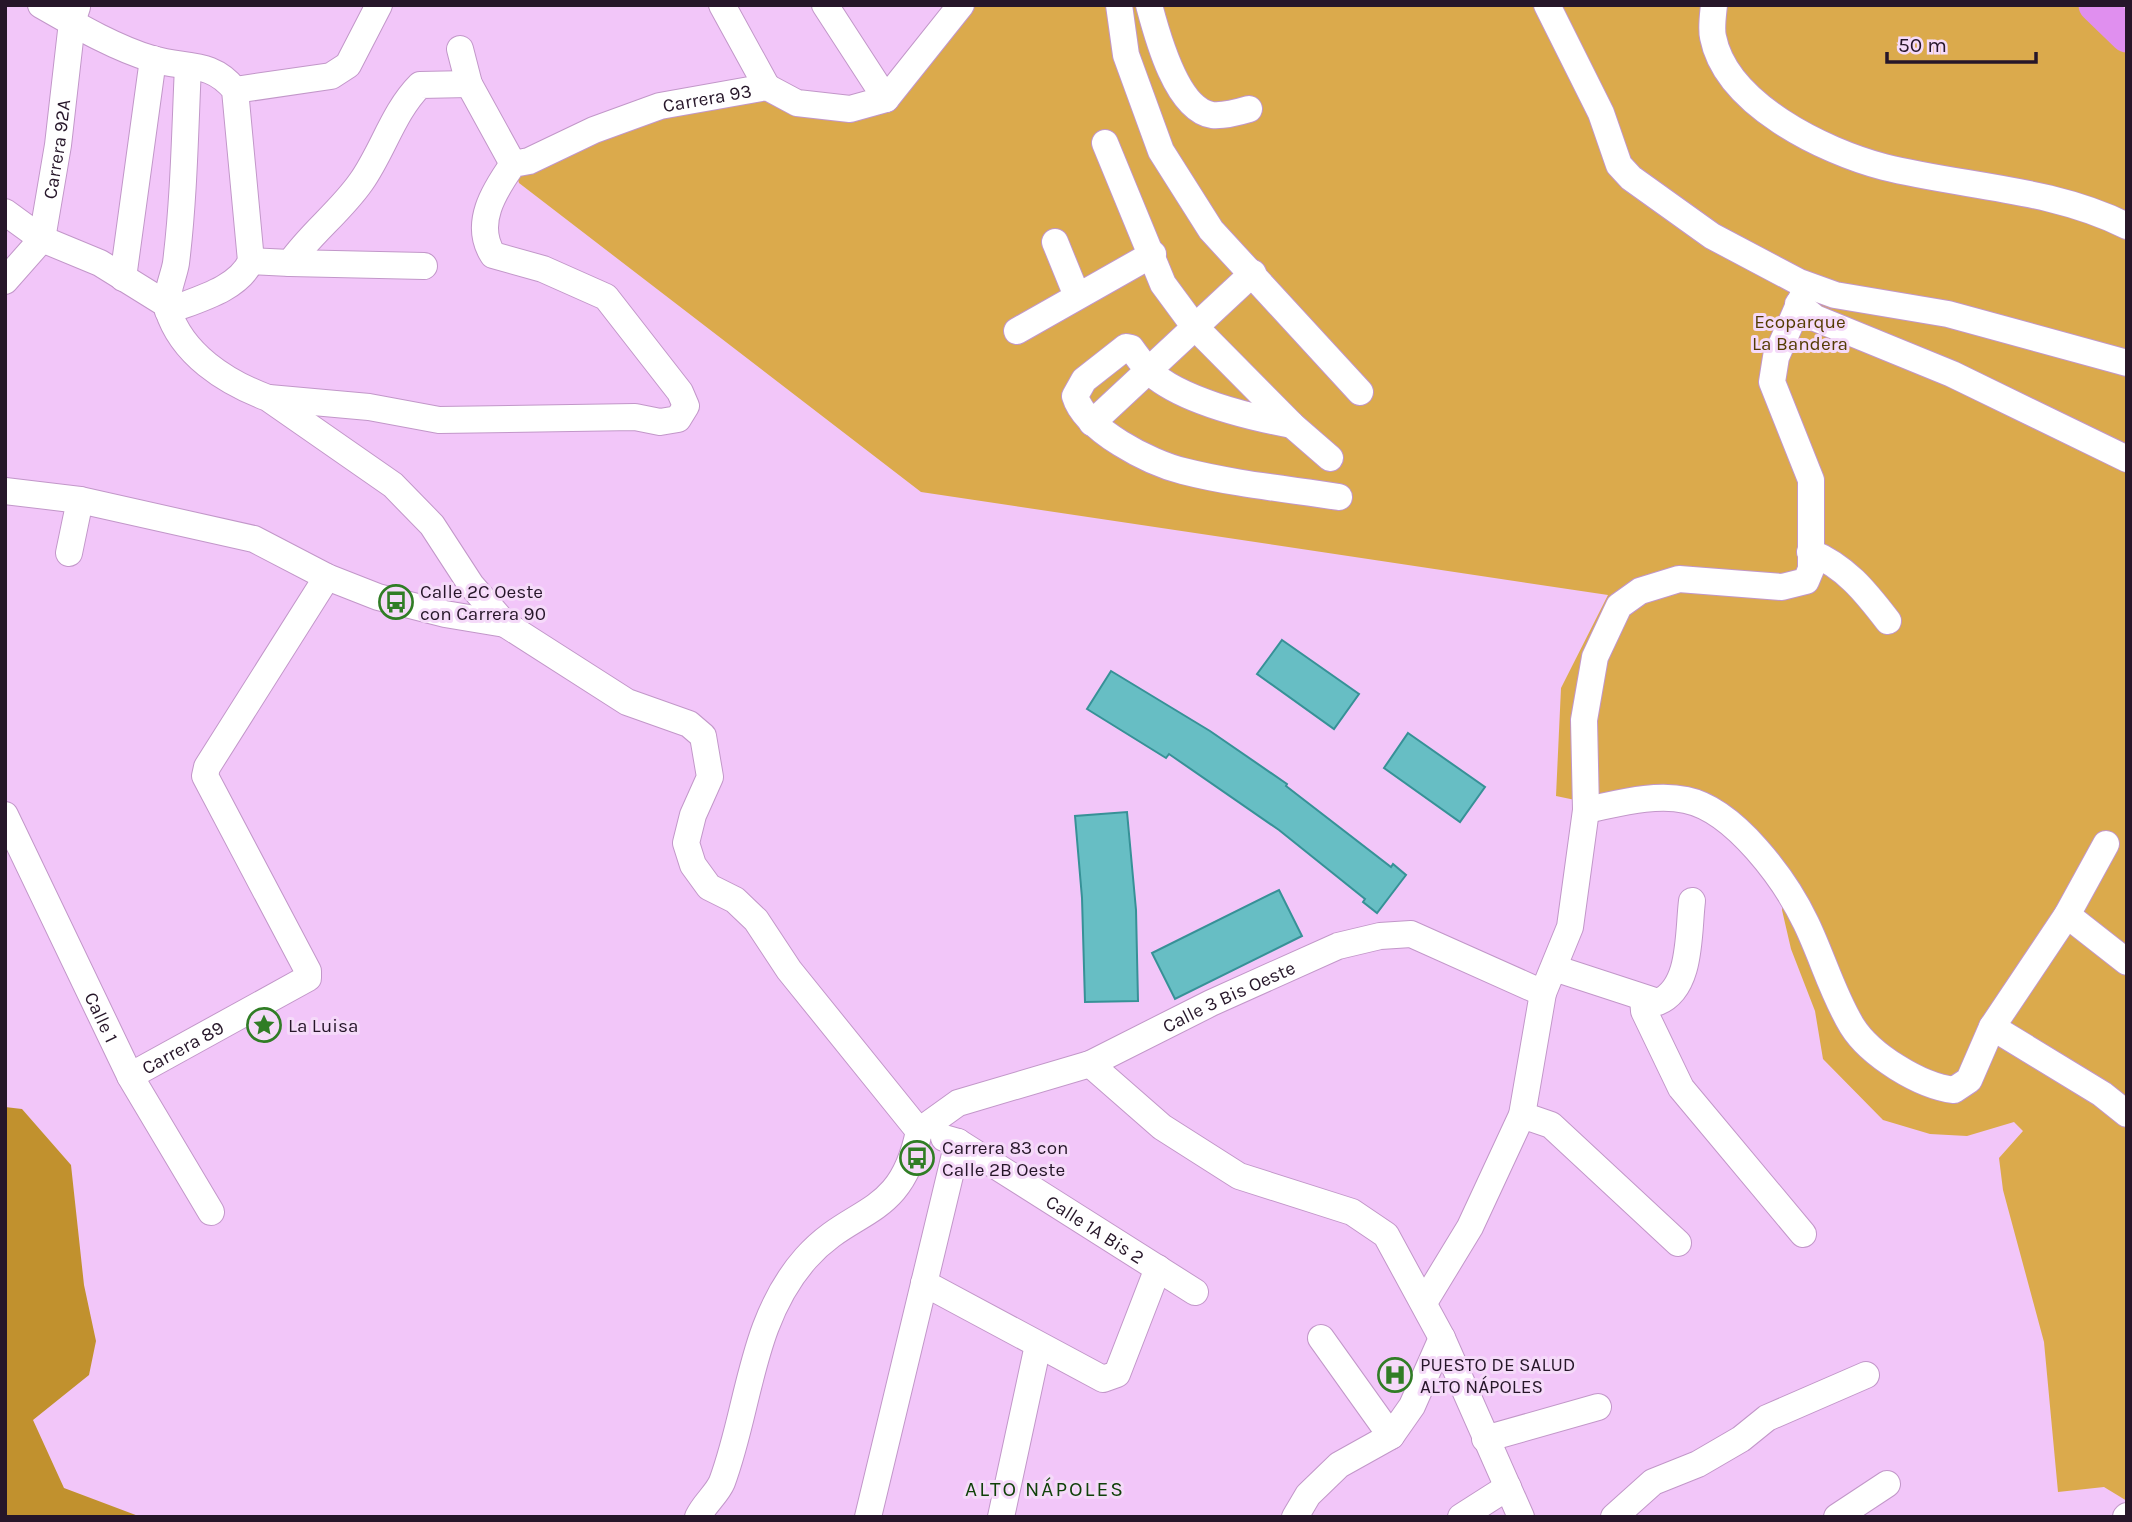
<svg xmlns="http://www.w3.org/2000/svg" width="2132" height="1522" viewBox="0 0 2132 1522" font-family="Karla,sans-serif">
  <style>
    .green { fill: #dbaa4c }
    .forest { fill: #c1912e }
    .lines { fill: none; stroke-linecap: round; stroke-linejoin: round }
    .river { stroke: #e08fef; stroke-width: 35 }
    .building { fill: #67bec4; stroke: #379197; stroke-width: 2 }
    .minor-casing { stroke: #c297c9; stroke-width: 28 }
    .minor { stroke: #fff; stroke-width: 26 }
    .labels { text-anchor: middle; stroke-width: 6; stroke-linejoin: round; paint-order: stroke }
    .street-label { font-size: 19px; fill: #261629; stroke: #f5daf9 }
    .park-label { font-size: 19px; fill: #543b03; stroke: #f5daf9 }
    .poi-label { font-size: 19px; fill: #261629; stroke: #f5daf9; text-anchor: start }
    .neighbourhood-label { font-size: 21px; letter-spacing: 2px; fill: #0f4108; stroke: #f5daf9 }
  </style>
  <rect width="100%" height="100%" fill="#f2c6f9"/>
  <path class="green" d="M 961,5 L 2096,5 L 2127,35 L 2127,1501 L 2104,1487 L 2058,1492 L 2044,1342 L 2003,1190 L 1999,1158 L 2023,1131 L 2014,1122 L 1967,1136 L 1930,1134 L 1883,1120 L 1823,1059 L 1815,1011 L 1791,949 L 1782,910 L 1783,896 L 1704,811 L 1604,806 L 1556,796 L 1561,688 L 1608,595 L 921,492 L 519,183 L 513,164 L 594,130 L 767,87 L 797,103 L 886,99 Z"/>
  <path class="forest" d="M 5,1107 L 22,1109 L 71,1165 L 84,1285 L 96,1341 L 89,1375 L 33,1420 L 64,1488 L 141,1517 L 5,1517 Z"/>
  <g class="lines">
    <path class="river" d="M 2096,5 L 2127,35"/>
  </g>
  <path class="building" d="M 1282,640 L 1359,694 L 1334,729 L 1257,674 Z
    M 1111,671 L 1210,731 L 1287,784 L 1286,786 L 1391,867 L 1393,864 L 1406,875 L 1377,913 L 1363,902 L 1365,899 L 1279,830 L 1169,754 L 1166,758 L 1087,709 Z
    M 1408,733 L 1485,787 L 1460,822 L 1384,768 Z
    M 1127,812 L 1136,910 L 1138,1001 L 1085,1002 L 1082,898 L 1075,816 Z
    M 1279,890 L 1302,936 L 1175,999 L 1152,953 Z"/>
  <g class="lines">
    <g class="minor-casing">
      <g id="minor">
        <path d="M 41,5 C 76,25 113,47 152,59 C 186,69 211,60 235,90 L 251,261 C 238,290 195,300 168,311"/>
        <path d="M 722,5 L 767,87"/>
        <path d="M 825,5 L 886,99"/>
        <path d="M 1119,5 L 1126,55 L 1161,151 L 1211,230 L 1360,392"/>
        <path d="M 1149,5 C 1157,35 1176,109 1212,115 C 1223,116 1239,112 1249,109"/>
        <path d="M 1547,5 L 1601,113 L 1619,165 L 1631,178 L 1712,236 L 1799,282 L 1835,295 L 1948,314 L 2127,363"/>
        <path d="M 1714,5 C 1713,15 1711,28 1713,37 C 1726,104 1823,151 1884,167 C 1964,187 2051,188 2127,226"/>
        <path d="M 460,49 L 469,84 L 513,164"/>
        <path d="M 188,66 C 185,131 184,198 176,263 C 174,276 164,297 168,310 C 182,354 225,382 268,398 L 393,485 L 432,525 L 471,585 L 505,624 L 627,702 L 689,724 L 703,736 L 710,777 L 693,815 L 686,843 L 693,865 L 709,887 L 735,900 L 756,920 L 789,970 L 919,1131 C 901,1220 853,1205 806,1258 C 750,1321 750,1407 722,1482 C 717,1494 704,1504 698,1517"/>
        <path d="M 235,90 L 331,76 L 348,65 L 379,5"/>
        <path d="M 1105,143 L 1163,284 L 1194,326 L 1292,425 L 1330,458"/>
        <path d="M 5,212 L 42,239 L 100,263 L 166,304"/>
        <path d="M 1055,242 L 1077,296"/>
        <path d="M 251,261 L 290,263 C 311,233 340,212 361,182 C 383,151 393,112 420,85 L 469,84"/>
        <path d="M 290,263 L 424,266"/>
        <path d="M 123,278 L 153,59"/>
        <path id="s1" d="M 5,281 L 42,239 L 58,145 L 72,22 L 77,7"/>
        <path d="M 1798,304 L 1815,318 L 1952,374 L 2127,459"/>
        <path d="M 1017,331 L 1153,254"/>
        <path id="s2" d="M 269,398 L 369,407 L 439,420 L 635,417 L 660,422 L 678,419 L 686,406 L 680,392 L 606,297 L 543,269 L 493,255 C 473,224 494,191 513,164 L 529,161 L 594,130 L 660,106 L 767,87 L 797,103 L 850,109 L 886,99 L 961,5"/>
        <path d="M 1092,423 L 1253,273"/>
        <path d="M 1292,425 C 1250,417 1178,400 1148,370 C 1142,363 1136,355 1131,348 L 1126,347 L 1084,380 L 1075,396 C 1085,430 1150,463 1183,471 C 1234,484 1287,489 1339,497"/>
        <path d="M 5,491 L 80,500 L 254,539 L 327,577 L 378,597 L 445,614 L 505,624"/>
        <path d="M 1810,552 C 1845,566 1865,591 1888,621"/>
        <path d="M 69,553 L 80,500"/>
        <path d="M 1586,810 C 1617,804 1654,793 1686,800 C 1735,810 1786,881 1806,923 C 1822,956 1833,995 1852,1026 C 1870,1055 1920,1086 1954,1090 L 1969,1080 L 1992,1027 L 2067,915 L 2106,844"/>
        <path id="s3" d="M 5,815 L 130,1076 L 211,1212"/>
        <path d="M 2067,915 L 2127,962"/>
        <path d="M 1554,968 L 1658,1002 C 1692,988 1688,933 1692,901"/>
        <path d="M 1643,998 L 1644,1011 L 1681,1088 L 1803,1234"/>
        <path d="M 1992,1027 L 2102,1094 L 2127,1114"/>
        <path d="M 1090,1064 L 1162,1127 L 1239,1176 L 1352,1212 L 1386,1235 L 1442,1338 L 1521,1517"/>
        <path id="s4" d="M 130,1076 L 308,978 L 308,971 L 205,776 L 207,767 L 327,577"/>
        <path d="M 1522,1115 L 1551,1125 L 1678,1243"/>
        <path id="s5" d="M 919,1131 L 958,1103 L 1090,1064 L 1211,1003 L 1338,946 L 1380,936 L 1411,934 L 1543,993"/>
        <path id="s6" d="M 944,1138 L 958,1142 L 1195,1292"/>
        <path d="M 924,1283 L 1103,1379 L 1117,1374 L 1158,1268"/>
        <path d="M 1425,1301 L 1470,1227 L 1522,1115 L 1543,993 L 1570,927 L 1586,810 L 1584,720 L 1595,657 L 1619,606 L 1640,591 L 1679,579 L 1782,587 L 1806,581 L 1811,569 L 1811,480 L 1772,382 L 1776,357 L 1807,286"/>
        <path d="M 1321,1338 L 1391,1436"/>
        <path d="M 1485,1439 L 1598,1407"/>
        <path d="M 868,1517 L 958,1142"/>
        <path d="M 1001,1517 L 1038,1345"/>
        <path d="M 1295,1517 L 1308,1495 L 1339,1465 L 1391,1436 L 1412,1406 L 1442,1338"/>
        <path d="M 1461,1517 L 1508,1487"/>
        <path d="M 1614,1517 L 1653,1482 L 1698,1464 L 1741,1439 L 1767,1418 L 1866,1375"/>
        <path d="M 1837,1517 L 1887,1484"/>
        <path d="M 2126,1517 L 2127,1516"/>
      </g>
    </g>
    <use href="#minor" class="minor"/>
  </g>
  <defs>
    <g id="bus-ring" transform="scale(1.75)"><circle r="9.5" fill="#f5daf9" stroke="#307d25" stroke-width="1.5"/><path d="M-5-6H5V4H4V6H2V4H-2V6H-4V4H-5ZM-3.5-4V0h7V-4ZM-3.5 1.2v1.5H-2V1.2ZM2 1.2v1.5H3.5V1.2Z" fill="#307d25"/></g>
    <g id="sight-ring" transform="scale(1.75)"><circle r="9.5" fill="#f5daf9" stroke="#307d25" stroke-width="1.5"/><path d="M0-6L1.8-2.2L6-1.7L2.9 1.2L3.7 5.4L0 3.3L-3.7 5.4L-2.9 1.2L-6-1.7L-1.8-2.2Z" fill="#307d25"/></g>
    <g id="hospital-ring" transform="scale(1.75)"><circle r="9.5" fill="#f5daf9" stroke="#307d25" stroke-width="1.5"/><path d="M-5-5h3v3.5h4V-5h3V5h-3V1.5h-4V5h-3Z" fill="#307d25"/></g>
  </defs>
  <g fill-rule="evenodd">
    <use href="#bus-ring" x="396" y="602"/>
    <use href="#sight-ring" x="264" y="1025"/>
    <use href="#bus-ring" x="917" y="1158"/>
    <use href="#hospital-ring" x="1395" y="1375"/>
  </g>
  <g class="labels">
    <g class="street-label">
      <text dy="7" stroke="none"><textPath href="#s2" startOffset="989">Carrera 93</textPath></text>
      <text dy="7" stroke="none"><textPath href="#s1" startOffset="147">Carrera 92A</textPath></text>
      <text dy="7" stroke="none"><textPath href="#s5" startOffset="340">Calle 3 Bis Oeste</textPath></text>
      <text dy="7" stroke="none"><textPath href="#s3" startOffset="224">Calle 1</textPath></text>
      <text dy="7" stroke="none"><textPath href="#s4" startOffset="60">Carrera 89</textPath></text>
      <text dy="7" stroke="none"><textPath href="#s6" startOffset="177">Calle 1A Bis 2</textPath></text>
    </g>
    <g class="park-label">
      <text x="1800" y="328">Ecoparque<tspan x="1800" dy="22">La Bandera</tspan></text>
    </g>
    <g class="poi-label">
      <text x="420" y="598">Calle 2C Oeste<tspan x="420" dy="22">con Carrera 90</tspan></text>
      <text x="288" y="1032">La Luisa</text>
      <text x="942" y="1154">Carrera 83 con<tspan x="942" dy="22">Calle 2B Oeste</tspan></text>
      <text x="1420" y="1371">PUESTO DE SALUD<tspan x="1420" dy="22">ALTO NÁPOLES</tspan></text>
    </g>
    <g class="neighbourhood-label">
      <text x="1045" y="1496">ALTO NÁPOLES</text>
    </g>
  </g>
  <rect width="2132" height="1522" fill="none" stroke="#261629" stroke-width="14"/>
  <path d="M1887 52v10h149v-10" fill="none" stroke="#261629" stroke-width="3.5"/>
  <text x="1898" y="52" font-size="21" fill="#261629" stroke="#f5daf9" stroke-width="5" paint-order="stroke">50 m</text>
</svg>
